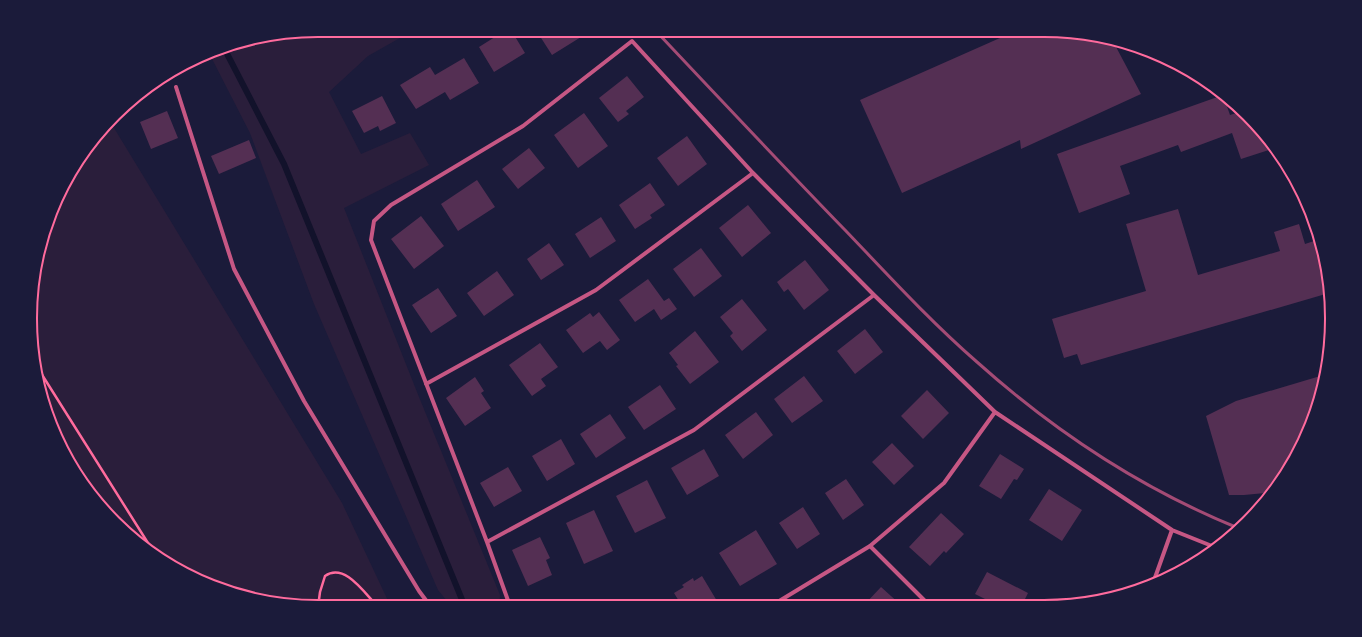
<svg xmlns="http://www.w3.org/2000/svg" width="1362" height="637" viewBox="0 0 1362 637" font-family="Signika,sans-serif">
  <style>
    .green { fill: #2a1e3b }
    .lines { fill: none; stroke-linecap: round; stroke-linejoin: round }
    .stream { stroke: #12122b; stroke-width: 6 }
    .building { fill: #542f53 }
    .path { stroke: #ff6b9d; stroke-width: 2.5 }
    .minor { stroke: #c65784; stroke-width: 4 }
    .rail { stroke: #a44b75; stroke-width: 3 }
    .rim { fill: none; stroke: #ff6b9d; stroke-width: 2 }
  </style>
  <rect width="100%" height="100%" fill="#1b1b3a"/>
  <path class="green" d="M 319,30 L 414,30 L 368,56 L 329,92 L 361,154 L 410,133 L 429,165 L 344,208 L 419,397 L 500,595 L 499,606 L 452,607 L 438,590 L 314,304 L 250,133 L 209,53 L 226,45 Z
    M 111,123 L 342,503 L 391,607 L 318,607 L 262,601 L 208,585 L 128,536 L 69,463 L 36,375 L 30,318 L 36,262 L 69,174 Z"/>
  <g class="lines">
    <path class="stream" d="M 223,46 L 284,164 L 465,607"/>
  </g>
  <path class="building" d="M 506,30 L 511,30 L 525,53 L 494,72 L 479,47 Z
    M 536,30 L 577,30 L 581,37 L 552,55 Z
    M 1018,30 L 1044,30 L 1100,36 L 1121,42 L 1115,45 L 1141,94 L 1021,149 L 1020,140 L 902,193 L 860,100 Z
    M 464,58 L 479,83 L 450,100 L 445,92 L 416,109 L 400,85 L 430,67 L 435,75 Z
    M 627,76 L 644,97 L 626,111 L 629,114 L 618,122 L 599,98 Z
    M 1223,95 L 1230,115 L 1243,111 L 1247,114 L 1275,148 L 1241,159 L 1232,133 L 1181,152 L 1178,145 L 1120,166 L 1130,194 L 1079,213 L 1057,154 Z
    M 382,96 L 396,123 L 380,131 L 378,126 L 364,133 L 352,111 Z
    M 167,111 L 178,138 L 151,149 L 140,122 Z
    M 584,113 L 608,146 L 578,168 L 554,135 Z
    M 687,136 L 707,164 L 678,186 L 657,158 Z
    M 249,140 L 256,158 L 219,174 L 211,156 Z
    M 529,148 L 545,168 L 518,189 L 502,169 Z
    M 477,180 L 495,207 L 458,231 L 441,204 Z
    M 650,183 L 665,205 L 650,215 L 652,218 L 635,229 L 619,205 Z
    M 748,205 L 771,233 L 742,257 L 719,228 Z
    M 1178,209 L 1198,275 L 1280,251 L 1274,232 L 1299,224 L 1305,244 L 1320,239 L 1326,262 L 1329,293 L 1081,365 L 1077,354 L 1064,358 L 1052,319 L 1146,291 L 1126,224 Z
    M 421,216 L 444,246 L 414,269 L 391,239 Z
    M 601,217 L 616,241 L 590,258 L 575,234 Z
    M 549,243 L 564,265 L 541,280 L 527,259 Z
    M 701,248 L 722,276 L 694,297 L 673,269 Z
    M 805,260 L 829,290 L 804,310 L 788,289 L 784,292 L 777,282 Z
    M 497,271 L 514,295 L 484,316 L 467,293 Z
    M 648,279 L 664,301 L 669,298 L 677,309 L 661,320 L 654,309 L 635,322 L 619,300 Z
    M 438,288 L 457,316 L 431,333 L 412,305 Z
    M 742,299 L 767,330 L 742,351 L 730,336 L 733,333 L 720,317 Z
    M 599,312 L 620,340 L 607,350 L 600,341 L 583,353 L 566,330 L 590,313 L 593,317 Z
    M 865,329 L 883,352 L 855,374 L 837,351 Z
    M 695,331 L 719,362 L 690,384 L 676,366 L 678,365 L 669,353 Z
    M 540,343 L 558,367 L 541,379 L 546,386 L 532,396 L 509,365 Z
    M 1327,374 L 1310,429 L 1275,490 L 1265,493 L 1244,495 L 1229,495 L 1206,416 L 1236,401 Z
    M 804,376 L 823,401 L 792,423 L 774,399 Z
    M 475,377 L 484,391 L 481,393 L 491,408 L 465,426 L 446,398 Z
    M 660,385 L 676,409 L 644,430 L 628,407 Z
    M 927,390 L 949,413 L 923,439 L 901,416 Z
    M 756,412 L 773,435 L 743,459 L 725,435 Z
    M 610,414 L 626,438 L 596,458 L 580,434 Z
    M 561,439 L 575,464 L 547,481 L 532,456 Z
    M 892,443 L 914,466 L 894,485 L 872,462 Z
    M 704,449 L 719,476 L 687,495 L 671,468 Z
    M 1000,454 L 1024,469 L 1017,480 L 1014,479 L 1001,499 L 979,486 Z
    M 508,467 L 522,491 L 494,507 L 480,483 Z
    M 846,479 L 864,505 L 843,520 L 825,493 Z
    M 647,480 L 666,518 L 635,533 L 616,496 Z
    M 1049,489 L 1082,510 L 1062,541 L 1029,520 Z
    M 803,507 L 820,534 L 797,549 L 779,523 Z
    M 594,510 L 613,551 L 584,564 L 566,523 Z
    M 941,513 L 964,534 L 946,553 L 944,551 L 930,566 L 909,547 Z
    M 756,530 L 777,564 L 740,586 L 719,553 Z
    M 540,537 L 550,558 L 546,560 L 552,575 L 528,586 L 512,550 Z
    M 987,572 L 1028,593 L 1022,605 L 997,605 L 975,594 Z
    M 702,576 L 717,601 L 709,606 L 682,606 L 674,593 L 684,587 L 682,585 L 693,578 L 694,581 Z
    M 881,587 L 901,605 L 864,605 Z
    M 1058,600 L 1078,603 L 1078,600 L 1091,602 L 1081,604 L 1058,605 Z"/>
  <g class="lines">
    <path class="path" d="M 34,362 L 153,551
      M 318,607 L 320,592 L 325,576 C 345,562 365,594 378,607"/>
    <path class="minor" d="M 176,87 L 234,269 L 304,401 L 419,591 L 431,607
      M 426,384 L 596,290 L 753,173
      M 487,542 L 694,430 L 874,295
      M 870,546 L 929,605
      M 1152,586 L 1172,530
      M 510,606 L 487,542 L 371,240 L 374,221 L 391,205 L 523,126 L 632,41 L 753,173 L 874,295 L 995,412 L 1172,530 L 1217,548
      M 771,606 L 870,546 L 944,483 L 995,412"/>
    <path class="rail" d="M 655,30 C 718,97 781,164 845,230 C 888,275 930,321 977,362 C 1054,431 1142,489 1238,528"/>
  </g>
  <path d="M0 0H1362V637H0ZM318 37H1044A281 281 0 0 1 1325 318V319A281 281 0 0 1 1044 600H318A281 281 0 0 1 37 319V318A281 281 0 0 1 318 37Z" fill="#1b1b3a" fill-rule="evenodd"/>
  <path class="rim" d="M318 37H1044A281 281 0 0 1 1325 318V319A281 281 0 0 1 1044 600H318A281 281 0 0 1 37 319V318A281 281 0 0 1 318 37Z"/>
</svg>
